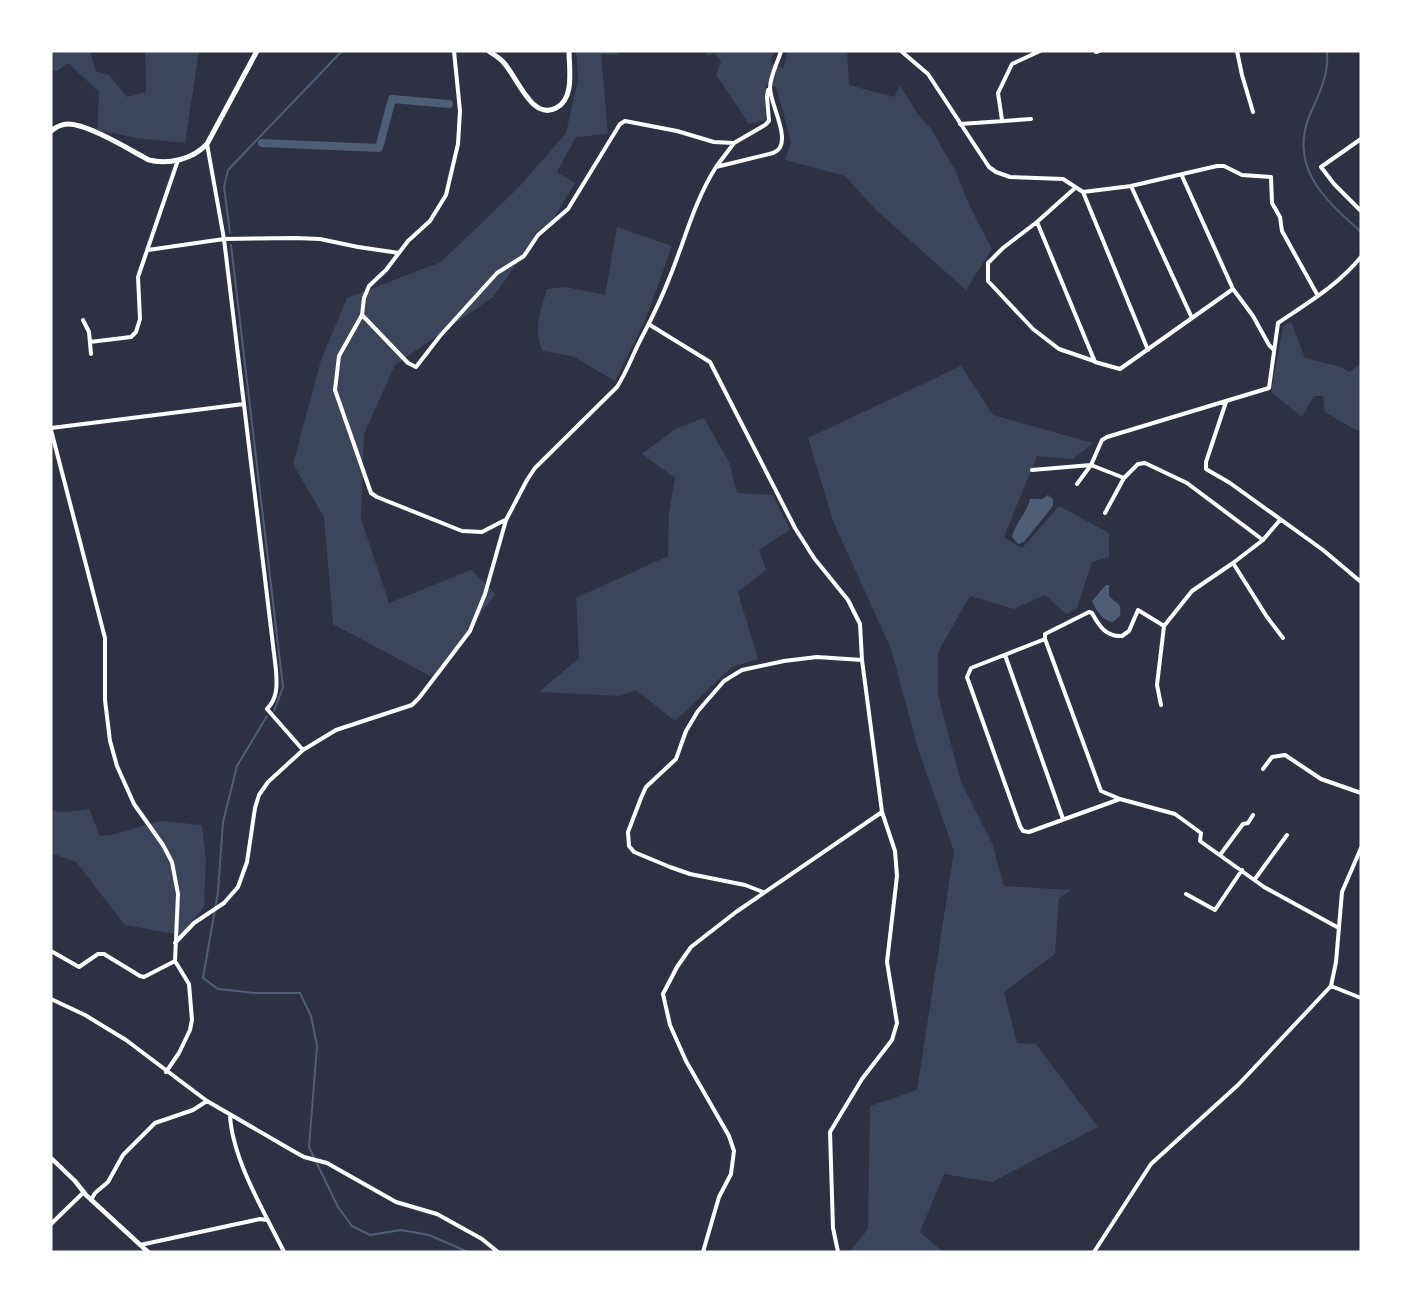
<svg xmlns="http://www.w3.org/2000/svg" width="1412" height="1303" viewBox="0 0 1412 1303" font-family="Roboto,sans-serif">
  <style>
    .green { fill: #3c4559 }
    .water { fill: #4f5d75 }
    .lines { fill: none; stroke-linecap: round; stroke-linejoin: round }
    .stream { stroke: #4f5d75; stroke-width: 2 }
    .canal { stroke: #4f5d75; stroke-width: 8 }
    .minor { stroke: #fff; stroke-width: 4 }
    .tertiary { stroke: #fff; stroke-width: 4.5 }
    .secondary { stroke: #fff; stroke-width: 5 }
  </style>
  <rect width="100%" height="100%" fill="#2d3142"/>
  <path class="green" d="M 51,51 L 94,51 L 91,54 L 96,71 L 109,75 L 127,97 L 146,92 L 145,51 L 199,51 L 185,143 L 136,138 L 97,130 L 99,92 L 68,63 L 57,71 L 51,69 Z
    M 576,51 L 616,51 L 618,55 L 601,54 L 608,134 L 576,137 L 557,172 L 575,183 L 552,221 L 535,233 L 532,242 L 493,297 L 395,365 L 364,434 L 361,519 L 389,603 L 471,570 L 496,594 L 432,677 L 333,624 L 324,517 L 293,464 L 321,360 L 347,298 L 441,262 L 519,187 L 566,133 L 578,80 Z
    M 705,51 L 774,51 L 771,63 L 783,69 L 788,51 L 847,51 L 849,85 L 894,97 L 900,85 L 917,113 L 931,129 L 956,172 L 970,207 L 992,249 L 966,290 L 875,209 L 845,176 L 785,160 L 791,142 L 776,87 L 766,84 L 765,120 L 749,124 L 716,75 L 721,62 L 714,52 L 708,56 Z
    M 617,227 L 672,246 L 645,321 L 615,381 L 572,356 L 543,351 C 532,330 541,311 547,289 L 566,287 L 605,295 Z
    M 1291,322 L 1305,358 L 1341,367 L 1349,372 L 1361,363 L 1361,431 L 1354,429 L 1325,412 L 1323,396 L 1314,396 L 1302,417 L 1271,392 L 1283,327 Z
    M 961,366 L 993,415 L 1093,443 L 1073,459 L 1037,456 L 1004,537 L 1022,548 L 1059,506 L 1109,533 L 1109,557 L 1092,562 L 1077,608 L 1066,614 L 1045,595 L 1014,609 L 970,596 L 938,652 L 938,695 L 961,782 L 992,843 L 1004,886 L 1072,890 L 1059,898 L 1055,954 L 1004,992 L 1017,1043 L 1036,1044 L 1098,1127 L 992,1182 L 944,1174 L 920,1232 L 943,1252 L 849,1252 L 868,1229 L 870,1106 L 917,1090 L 954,851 L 919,752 L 891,649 L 833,521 L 808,438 Z
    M 704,418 L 729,462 L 737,493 L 773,495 L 790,530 L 759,550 L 766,570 L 738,592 L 758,659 L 732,667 L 675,721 L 636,690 L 619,696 L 539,692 L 579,658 L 576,598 L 668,556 L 669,513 L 675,478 L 642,454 L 675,429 Z
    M 89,809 L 100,836 L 110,835 L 161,821 L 202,825 L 206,861 L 204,907 L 180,935 L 125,925 L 76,862 L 51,853 L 51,811 L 66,812 Z"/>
  <path class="water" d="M 1048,495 L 1053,499 L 1053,506 L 1024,542 L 1018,544 L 1012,537 C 1015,523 1027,513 1030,499 L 1042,499 Z
    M 1106,585 L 1109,585 L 1109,596 C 1117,605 1122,601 1120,616 L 1113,622 C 1102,621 1096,610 1092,601 Z"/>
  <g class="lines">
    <path class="stream" d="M 1327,51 C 1329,74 1320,92 1311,112 C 1287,166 1324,199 1361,232
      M 230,233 L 224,187 L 228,170 L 342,51
      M 231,245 L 283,687 L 274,711
      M 267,716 L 237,766 L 223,822 L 218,892 L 203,978 L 218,989 L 255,993 L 300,993 L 311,1016 L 317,1046 L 309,1147 L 338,1207 L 352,1226 L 370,1235 L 401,1230 L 429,1235 L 468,1252"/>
    <path class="canal" d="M 262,143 L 379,148 L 392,99 L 449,104"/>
    <path class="minor" d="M 454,51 L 460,111 L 458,144 L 446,195 L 430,221 L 408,241 L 386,270 L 369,286 L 364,298 L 362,315 L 339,356 L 335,390 L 371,493 L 377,497 L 462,531 L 482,532 L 505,520
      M 901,51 L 928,74 L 989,167 L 996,172 L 1010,177 L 1063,179 L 1083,192 L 1131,186 L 1217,166 L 1224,166 L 1242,175 L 1271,177 L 1272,203 L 1280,217 L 1282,231 L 1318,296
      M 1237,51 L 1242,75 L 1253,112
      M 1096,52 L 1099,51
      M 1002,120 L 998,93 L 1012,64 L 1040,51
      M 960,124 L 1031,119
      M 1361,139 L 1321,167 L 1334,184 L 1361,211
      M 207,144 L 224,239 L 276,670 C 277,684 278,698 267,709 L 303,750
      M 716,167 L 734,143 L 765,125 L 769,121 L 767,97 L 768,90
      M 1182,176 L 1233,289 L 1253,316 L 1269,345 L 1274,350
      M 1131,186 L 1192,318
      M 1075,188 L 1037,222 L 1095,362 L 1120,369 L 1233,289
      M 1083,192 L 1148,350
      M 1037,222 L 1003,248 L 988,263 L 988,281 L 1033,329 L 1059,349 L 1094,361
      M 148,250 L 224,239 L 295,238 L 320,239 L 358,247 L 399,253
      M 362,315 L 408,363 L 416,367 L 440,336 L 497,273 L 524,256 L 538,235 L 568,209 L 620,124 L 625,121 L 677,131 L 714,142 L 734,143
      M 83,320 L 89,332 L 91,354
      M 650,325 L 710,362 L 795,528 L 814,558 L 848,600 L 860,624 L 862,660 L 882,812 L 895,851 L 897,876 L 887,962 L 897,1023 L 892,1040 L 862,1079 L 830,1132 L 833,1228 L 838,1252
      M 90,342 L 131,337 L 136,332 L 140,319 L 138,277 L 178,160
      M 1226,402 L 1206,462 L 1206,469 L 1230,483 L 1323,550 L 1361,582
      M 51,428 L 244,404
      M 51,430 L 105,638 L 105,700 L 110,741 L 117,766 L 134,804 L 163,845 L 172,862 L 178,894 L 175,961 L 189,984 L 192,1020 L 190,1030 L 179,1053 L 166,1072
      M 1032,470 L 1091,465 L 1077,484
      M 1105,513 L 1124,478
      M 1263,540 L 1187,483 L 1145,463 L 1138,464 L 1124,478 L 1091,465 L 1102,440 L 1107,437 L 1269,388 L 1278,323 C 1309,302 1337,286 1361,257
      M 1233,563 L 1263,540 L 1280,520
      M 1164,626 L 1192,591 L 1233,563 L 1267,617 L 1283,638
      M 1045,639 L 1045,634 L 1089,612 L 1092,613 C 1099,626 1106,637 1122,636 L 1129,631 L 1138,610 L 1164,626 L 1157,685 L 1161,705
      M 1005,655 L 1063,819
      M 1263,769 L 1272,757 L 1285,755 L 1321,779 L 1361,793
      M 1120,799 L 1029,832 L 1023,831 L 1020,826 L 967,677 L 971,668 L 1045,639 L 1101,791 L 1120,799 L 1175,814 L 1201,833 L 1200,841 L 1264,887 L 1337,927
      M 1220,855 L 1243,824 L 1248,823 L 1253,815
      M 1255,879 L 1287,835
      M 763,892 L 745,885 L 690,874 L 670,867 L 634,852 L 629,846 L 628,832 L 641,798 L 646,787 L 676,759 L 686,731 L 698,711 L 724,681 L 742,670 L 784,661 L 817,657 L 862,660
      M 1186,894 L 1215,910 L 1242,870
      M 175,943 L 194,923 L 224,903 L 238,887 L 247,862 L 255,808 L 259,795 L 268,782 L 303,750 L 336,730 L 412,705 L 419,698 L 470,631 L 485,594 L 506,520 L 527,480 L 535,468 L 617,387 C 628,370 634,351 644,333 C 654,314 663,295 671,274 C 685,239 695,200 716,167 L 773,153 C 795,145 770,105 770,88 C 770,76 778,62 781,51
      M 51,951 L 79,967 L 98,954 L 104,954 L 140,976 L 144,977 L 175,961
      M 1331,986 L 1361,998
      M 51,999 L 85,1015 L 126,1040 L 207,1101 L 295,1152 L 304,1157 L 327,1163 L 396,1202 L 437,1214 L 482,1239 L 498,1252
      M 230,1115 C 232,1159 265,1213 284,1252
      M 91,1200 L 95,1193 L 108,1182 L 123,1155 L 155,1123 L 193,1110 L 207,1101
      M 51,1224 L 84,1192
      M 140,1245 L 260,1219 L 267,1220
      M 703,1252 L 719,1197 L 731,1174 L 734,1151 L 729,1136 L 686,1061 L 670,1025 L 663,994 L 677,967 L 691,947 L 736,912 L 882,812
      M 1094,1252 L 1151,1164 L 1238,1085 L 1331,986 L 1336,962 L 1342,892 L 1361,848"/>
    <path class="tertiary" d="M 51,1158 L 75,1181 L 86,1195 L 148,1252"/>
    <path class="secondary" d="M 489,51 C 494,55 500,58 504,63 C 517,77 532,121 556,108 C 575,99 569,68 569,51
      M 51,131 C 56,127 62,124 68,124 C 88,124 130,150 149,160 C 169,165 193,159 207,144 L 257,51"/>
  </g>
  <rect width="1412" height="1303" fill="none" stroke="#ffffff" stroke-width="105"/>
</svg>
